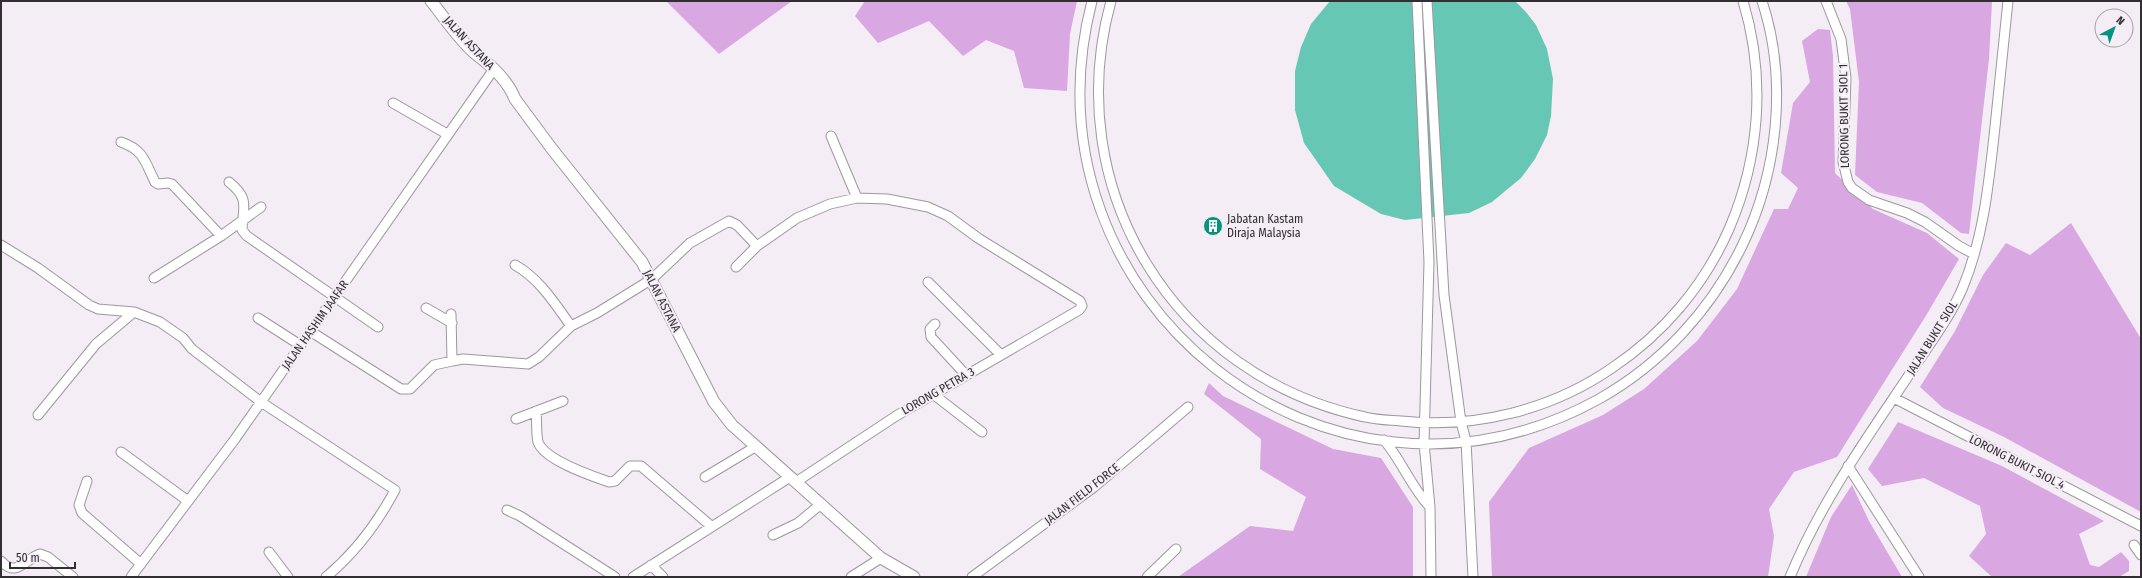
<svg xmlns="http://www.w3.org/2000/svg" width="2142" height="578" viewBox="0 0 2142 578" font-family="'Fira Sans Condensed',sans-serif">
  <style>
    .forest { fill: #d9a7e1 }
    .water { fill: #66c7b5 }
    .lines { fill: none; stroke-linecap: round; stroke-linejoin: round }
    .minor-casing { stroke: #9d979e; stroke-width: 11 }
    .major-casing { stroke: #9d979e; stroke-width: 13 }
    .minor { stroke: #fff; stroke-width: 9 }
    .major { stroke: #fff; stroke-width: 11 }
    .labels { text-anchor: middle; stroke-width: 4; stroke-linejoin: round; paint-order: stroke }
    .street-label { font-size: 12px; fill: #312f32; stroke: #f4edf5 }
    .poi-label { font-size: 12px; fill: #312f32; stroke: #f4edf5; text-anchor: start }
  </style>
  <rect width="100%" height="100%" fill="#f4edf5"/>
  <path class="forest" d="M 666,1 L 792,1 L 719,54 Z
    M 865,1 L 1077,1 L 1070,34 L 1067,91 L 1024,88 L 1014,51 L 986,40 L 963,56 L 929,21 L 878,43 L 855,16 Z
    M 1846,1 L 1992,1 L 1989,59 L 1969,234 L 1961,233 L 1922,203 L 1877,192 L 1855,175 L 1859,82 L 1850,9 Z
    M 1818,29 L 1830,30 L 1833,56 L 1835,173 L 1873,209 L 1927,233 L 1959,259 L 1927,314 L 1837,457 L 1794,472 L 1769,509 L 1774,536 L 1768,577 L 1492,577 L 1489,502 L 1529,448 L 1603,415 L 1644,389 L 1697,341 L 1737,289 L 1774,209 L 1788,209 L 1798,188 L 1781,173 L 1793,103 L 1810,82 L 1802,41 Z
    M 2071,223 L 2141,339 L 2141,512 L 2004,437 L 1943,408 L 1920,387 L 1955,331 L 1983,275 L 2006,243 L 2030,255 Z
    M 1209,383 L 1223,396 L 1333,449 L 1381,458 L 1413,507 L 1413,577 L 1178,577 L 1250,526 L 1293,531 L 1306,497 L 1260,469 L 1261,439 L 1204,394 Z
    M 1898,422 L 2002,466 L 2104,521 L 2079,534 L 2090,565 L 2099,567 L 2121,552 L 2129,561 L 2129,571 L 2119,577 L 1992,577 L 1969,556 L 1986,534 L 1980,506 L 1924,478 L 1882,486 L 1868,469 Z
    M 1852,485 L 1869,521 L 1902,577 L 1806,577 L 1831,517 Z"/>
  <path class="water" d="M 1330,1 L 1515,1 L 1526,12 L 1536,25 L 1547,49 L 1553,79 L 1551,116 L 1547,135 L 1535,159 L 1521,178 L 1492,202 L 1469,213 L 1405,220 L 1381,214 L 1334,186 L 1304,143 L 1295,110 L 1295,71 L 1301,47 L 1311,24 Z"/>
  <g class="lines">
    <g class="minor-casing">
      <path id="minor" d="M 1092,1 C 1015,299 1327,549 1599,399 C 1661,364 1711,310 1742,246 C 1778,172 1788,80 1762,1
        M 1111,1 C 1059,189 1174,376 1365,417 C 1377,420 1389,420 1401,421 C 1475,429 1551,410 1612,368 C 1663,334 1704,286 1729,229 C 1760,157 1766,77 1743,1
        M 1417,1 L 1429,262 L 1424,443 L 1430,507 L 1431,577
        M 1427,1 L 1444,295 L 1461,422 L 1466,441 L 1473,577
        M 1826,1 L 1841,39 L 1846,78 L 1843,162 L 1848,182 L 1852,188 L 1869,200 L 1907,213 L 1925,222 L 1959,246 L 1974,254
        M 393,103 L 447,134
        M 121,142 C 144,150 145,162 155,182 L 158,184 L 168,183 L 172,184 L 221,236
        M 229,182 C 250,199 243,206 242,230 L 247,236 L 378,327
        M 1,245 L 38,268 L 89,305 L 98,309 L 134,312 L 160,322 L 183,338 L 192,349 L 261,402 L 395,490 C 377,524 356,552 326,577
        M 515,265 C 540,279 555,304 571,326
        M 736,267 L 757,246
        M 154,278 L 221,236 L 261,207
        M 928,282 L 1001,355
        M 426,308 L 452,323
        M 451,314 L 452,361
        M 258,318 L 300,345
        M 935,324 L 930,329 L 931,337 L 966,375
        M 310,331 L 401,389 L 410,389 L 434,365 L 452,361 L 463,359 L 528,364 L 539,357 L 571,326 L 597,313 L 652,279 L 690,243 L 729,221 L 737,225 L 757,246 L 797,218 L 830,204 L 857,198 L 831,136
        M 933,394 L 982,432
        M 1894,398 L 2141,526
        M 536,411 C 537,420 536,433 538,442 C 544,460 592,476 609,482 L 615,481 L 630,466 L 641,466 L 711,526
        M 38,415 L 96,344 L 134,312
        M 516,419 L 563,401
        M 1384,440 C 1402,461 1411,487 1430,507
        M 121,452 L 188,501
        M 1848,466 L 1919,577
        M 705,477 L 755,447
        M 87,481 L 79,505 L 82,513 L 141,564
        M 796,482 L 896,416 L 1079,310 L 1082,306 L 1080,301 L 978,238 L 948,216 L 928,207 L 887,199 L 857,198
        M 507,510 L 520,516 L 615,577
        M 773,535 L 798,523 L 821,504
        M 2134,545 L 2141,555
        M 269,552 L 288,577
        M 1,561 C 16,578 24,560 40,554 L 48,557 L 73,577
        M 651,565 L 663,577
        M 131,577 L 235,439 L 494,69
        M 633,577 L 790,477
        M 851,577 L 881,558
        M 972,577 L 1094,487 L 1188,407
        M 1147,577 L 1176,549
        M 1790,577 C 1819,506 1864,442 1907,378 C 1926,349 1949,320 1963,287 C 1984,236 1989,181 1995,127 C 1999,85 2004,43 2008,1"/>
    </g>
    <g class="major-casing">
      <path id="major" d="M 431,1 C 444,17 461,43 477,55 C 492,66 508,81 515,99 L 552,149 L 642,262 L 714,402 L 732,425 L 881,558 L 914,577"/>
    </g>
    <use href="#minor" class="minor"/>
    <use href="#major" class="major"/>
  </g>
  <defs>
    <g id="building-disc" transform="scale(1)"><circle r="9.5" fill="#039481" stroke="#f4edf5"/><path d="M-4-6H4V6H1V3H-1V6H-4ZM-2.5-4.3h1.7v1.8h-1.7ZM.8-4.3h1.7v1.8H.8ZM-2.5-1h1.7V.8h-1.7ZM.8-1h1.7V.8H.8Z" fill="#fff"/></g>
  </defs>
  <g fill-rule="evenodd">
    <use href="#building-disc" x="1213" y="226"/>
  </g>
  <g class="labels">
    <g class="street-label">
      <text transform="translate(469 43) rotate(47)" y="4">JALAN ASTANA</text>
      <text transform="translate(1844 116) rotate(-91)" y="4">LORONG BUKIT SIOL 1</text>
      <text transform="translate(662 301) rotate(63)" y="4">JALAN ASTANA</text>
      <text transform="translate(315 325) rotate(-55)" y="4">JALAN HASHIM JAAFAR</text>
      <text transform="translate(1932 338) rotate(-58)" y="4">JALAN BUKIT SIOL</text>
      <text transform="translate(938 391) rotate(-30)" y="4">LORONG PETRA 3</text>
      <text transform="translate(2017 462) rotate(27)" y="4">LORONG BUKIT SIOL 4</text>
      <text transform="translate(1082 494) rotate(-38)" y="4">JALAN FIELD FORCE</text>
    </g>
    <g class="poi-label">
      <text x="1227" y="223">Jabatan Kastam<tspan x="1227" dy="14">Diraja Malaysia</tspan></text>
    </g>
  </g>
  <rect width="2142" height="578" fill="none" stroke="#312f32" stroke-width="4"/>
  <g transform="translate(2114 28) rotate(41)"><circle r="19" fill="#f4edf5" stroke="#a6a1a7"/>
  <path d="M0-3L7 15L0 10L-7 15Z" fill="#039481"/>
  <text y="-6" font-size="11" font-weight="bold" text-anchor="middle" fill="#312f32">N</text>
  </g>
  <path d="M10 562v6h65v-6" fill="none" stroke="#312f32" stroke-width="2"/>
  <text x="16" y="562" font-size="12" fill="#312f32" stroke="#f4edf5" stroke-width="3" paint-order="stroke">50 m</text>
</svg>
